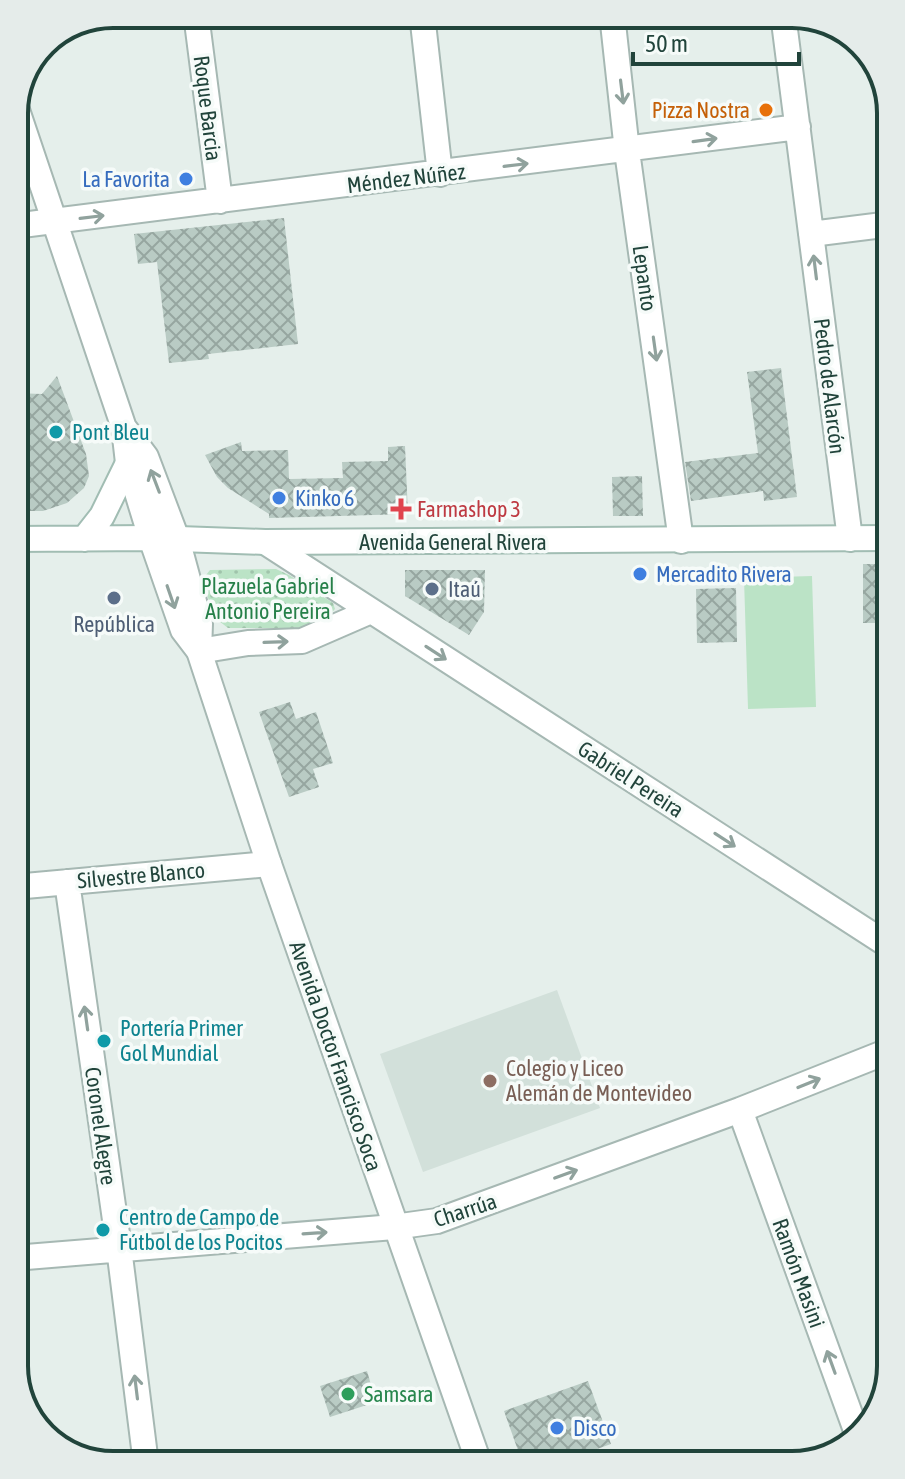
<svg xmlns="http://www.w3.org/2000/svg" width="905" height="1479" viewBox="0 0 905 1479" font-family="'Asap Condensed',sans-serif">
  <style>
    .built { fill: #d2e0da }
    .grass { fill: #bbe3c6 }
    .park { fill: url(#park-dots) }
    .building { fill: url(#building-cross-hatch) }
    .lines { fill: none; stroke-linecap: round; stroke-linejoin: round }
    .minor-casing { stroke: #a6b8b3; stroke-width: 28 }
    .tertiary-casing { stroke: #a6b8b3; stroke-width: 28 }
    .secondary-casing { stroke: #a1bdb3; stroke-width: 28 }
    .minor { stroke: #fff; stroke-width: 24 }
    .tertiary { stroke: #fff; stroke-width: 24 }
    .secondary { stroke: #fff; stroke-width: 24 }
    .oneway { stroke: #90a29d }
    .food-dot { fill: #e8710a; stroke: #f6fbf9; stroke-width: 3 }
    .shop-dot { fill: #3f7fe0; stroke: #f6fbf9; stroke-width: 3 }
    .culture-dot { fill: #0f9aa8; stroke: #f6fbf9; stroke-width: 3 }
    .health-dot { fill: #e0444e; stroke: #f6fbf9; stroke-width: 3 }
    .service-dot { fill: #5c6f8a; stroke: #f6fbf9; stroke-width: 3 }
    .education-dot { fill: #8d6e63; stroke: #f6fbf9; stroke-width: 3 }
    .leisure-dot { fill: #2e9e5b; stroke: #f6fbf9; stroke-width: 3 }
    .labels { text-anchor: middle; stroke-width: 7; stroke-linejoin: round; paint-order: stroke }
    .street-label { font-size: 22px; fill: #21443b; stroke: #f6fbf9 }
    .food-label { font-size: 22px; fill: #c56008; stroke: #f6fbf9; text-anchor: end }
    .shop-label { font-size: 22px; fill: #366cbe; stroke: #f6fbf9; text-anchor: start }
    .culture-label { font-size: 22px; fill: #0d838f; stroke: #f6fbf9; text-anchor: start }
    .health-label { font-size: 22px; fill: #be3a42; stroke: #f6fbf9; text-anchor: start }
    .park-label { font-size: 22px; fill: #268049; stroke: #f6fbf9 }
    .service-label { font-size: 22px; fill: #4e5e75; stroke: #f6fbf9; text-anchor: start }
    .education-label { font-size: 22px; fill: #785e54; stroke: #f6fbf9; text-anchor: start }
    .leisure-label { font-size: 22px; fill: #27864d; stroke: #f6fbf9; text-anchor: start }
    .rim { fill: none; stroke: #21443b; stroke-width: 4 }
  </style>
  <defs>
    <pattern id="park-dots" width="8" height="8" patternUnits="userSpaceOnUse" patternTransform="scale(2)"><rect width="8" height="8" fill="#bbe3c6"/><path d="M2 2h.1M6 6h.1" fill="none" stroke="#a0c4ab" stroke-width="1.8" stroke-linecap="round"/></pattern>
    <pattern id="building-cross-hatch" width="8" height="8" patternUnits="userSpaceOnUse" patternTransform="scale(2)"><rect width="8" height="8" fill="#b9cbc4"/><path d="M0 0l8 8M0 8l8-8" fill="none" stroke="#96a6a0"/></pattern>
  </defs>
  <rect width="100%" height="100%" fill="#e5efeb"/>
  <path class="built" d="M 557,990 L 600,1108 L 423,1172 L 380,1054 Z"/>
  <path class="grass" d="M 812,576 L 816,707 L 748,709 L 744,578 Z"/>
  <path class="park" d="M 276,569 L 289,575 L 333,603 L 335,609 L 323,622 L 307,628 L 228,628 L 215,618 L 202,580 L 210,570 Z"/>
  <path class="building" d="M 284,218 L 298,344 L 208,354 L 209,359 L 169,363 L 157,262 L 138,264 L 134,234 Z
    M 781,368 L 797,497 L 764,501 L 763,491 L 691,501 L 685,462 L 758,453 L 747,372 Z
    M 57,376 L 86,454 L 89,476 L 84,488 L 67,503 L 43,511 L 30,511 L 30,500 L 14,500 L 14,393 L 42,394 Z
    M 241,442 L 242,451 L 288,450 L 289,479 L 343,478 L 342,462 L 388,461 L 388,447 L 405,446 L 408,514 L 269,518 L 269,514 L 228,488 L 217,477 L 205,455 Z
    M 642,476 L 643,516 L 613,516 L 612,477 Z
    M 863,564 L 891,564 L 891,623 L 863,623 Z
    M 405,570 L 485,570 L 484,612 L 469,635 L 405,596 Z
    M 736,588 L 737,642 L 697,643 L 696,589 Z
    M 290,702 L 296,719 L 316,712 L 333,763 L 313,769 L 319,787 L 289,797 L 259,712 Z
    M 367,1371 L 376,1402 L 330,1417 L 320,1386 Z
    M 588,1381 L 611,1444 L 572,1458 L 521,1459 L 504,1411 Z"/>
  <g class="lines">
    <g class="minor-casing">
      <path id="minor" d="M 196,14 L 220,201
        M 422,14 L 440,174
        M 612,14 L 627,151 L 681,541
        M 783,14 L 850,539
        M 14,226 L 798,127
        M 811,234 L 891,224
        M 265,542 L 891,947
        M 199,651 L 248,643 L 302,641 L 371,611
        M 67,882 L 119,1248 L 146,1464
        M 14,887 L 269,864
        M 740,1110 L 858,1436
        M 14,1258 L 394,1227 L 437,1221 L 740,1110 L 891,1050"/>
    </g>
    <g class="tertiary-casing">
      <path id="tertiary" d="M 15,104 L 124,428 L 128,463 L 151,538 L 183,630 L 199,651 L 269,864 L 478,1460
        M 125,429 L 146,457 L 177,539 L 200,624 L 199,651"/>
    </g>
    <g class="secondary-casing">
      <path id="secondary" d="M 14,539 L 151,538 L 265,542 L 891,538
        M 84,539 L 102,516 L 128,463"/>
    </g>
    <use href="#minor" class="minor"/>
    <use href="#tertiary" class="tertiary"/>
    <use href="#secondary" class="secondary"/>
  </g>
  <defs><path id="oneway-shaft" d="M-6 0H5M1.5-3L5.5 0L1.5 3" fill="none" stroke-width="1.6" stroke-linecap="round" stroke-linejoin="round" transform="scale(2)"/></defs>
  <g class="oneway">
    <use href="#oneway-shaft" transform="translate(622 92) rotate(83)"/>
    <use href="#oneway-shaft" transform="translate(705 140) rotate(-8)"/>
    <use href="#oneway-shaft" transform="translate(516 165) rotate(-7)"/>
    <use href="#oneway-shaft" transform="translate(92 217) rotate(-7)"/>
    <use href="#oneway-shaft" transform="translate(815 267) rotate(-97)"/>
    <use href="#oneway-shaft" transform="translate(655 349) rotate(82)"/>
    <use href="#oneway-shaft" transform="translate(155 481) rotate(-111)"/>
    <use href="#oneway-shaft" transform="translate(171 597) rotate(71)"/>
    <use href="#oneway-shaft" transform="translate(276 642) rotate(-2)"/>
    <use href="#oneway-shaft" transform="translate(436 653) rotate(33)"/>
    <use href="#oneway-shaft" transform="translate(725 840) rotate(33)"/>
    <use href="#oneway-shaft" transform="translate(86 1018) rotate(-98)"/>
    <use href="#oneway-shaft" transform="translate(809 1083) rotate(-22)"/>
    <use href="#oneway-shaft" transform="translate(566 1174) rotate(-20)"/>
    <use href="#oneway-shaft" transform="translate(315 1233) rotate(-4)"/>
    <use href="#oneway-shaft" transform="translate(831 1362) rotate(-110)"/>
    <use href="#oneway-shaft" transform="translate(136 1387) rotate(-97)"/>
  </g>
  <circle class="food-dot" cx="766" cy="110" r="8"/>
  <g class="shop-dot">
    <circle cx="186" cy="179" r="8"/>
    <circle cx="279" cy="498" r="8"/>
    <circle cx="640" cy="574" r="8"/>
    <circle cx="557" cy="1428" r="8"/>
  </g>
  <g class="culture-dot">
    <circle cx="56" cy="432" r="8"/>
    <circle cx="104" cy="1041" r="8"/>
    <circle cx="103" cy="1230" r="8"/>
  </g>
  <path class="health-dot" d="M397 497h8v8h8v8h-8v8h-8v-8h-8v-8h8z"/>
  <g class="service-dot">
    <circle cx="432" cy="589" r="8"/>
    <circle cx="114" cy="598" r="8"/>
  </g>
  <circle class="education-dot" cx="490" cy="1081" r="8"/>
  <circle class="leisure-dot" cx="348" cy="1394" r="8"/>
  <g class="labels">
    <g class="street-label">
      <text transform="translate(208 108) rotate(83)" y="8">Roque Barcia</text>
      <text transform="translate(406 178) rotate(-7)" y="8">Méndez Núñez</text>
      <text transform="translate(645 278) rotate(82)" y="8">Lepanto</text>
      <text transform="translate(830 386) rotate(83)" y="8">Pedro de Alarcón</text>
      <text x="453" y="550">Avenida General Rivera</text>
      <text transform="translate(631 779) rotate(33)" y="8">Gabriel Pereira</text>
      <text transform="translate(141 875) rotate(-5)" y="8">Silvestre Blanco</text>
      <text transform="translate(336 1056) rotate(71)" y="8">Avenida Doctor Francisco Soca</text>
      <text transform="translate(101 1126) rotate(82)" y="8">Coronel Alegre</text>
      <text transform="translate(465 1210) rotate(-18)" y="8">Charrúa</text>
      <text transform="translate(799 1273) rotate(70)" y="8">Ramón Masini</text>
    </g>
    <g class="food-label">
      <text x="750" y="118">Pizza Nostra</text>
    </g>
    <g class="shop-label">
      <text x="170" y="187" text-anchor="end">La Favorita</text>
      <text x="295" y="506">Kinko 6</text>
      <text x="656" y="582">Mercadito Rivera</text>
      <text x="573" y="1436">Disco</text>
    </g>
    <g class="culture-label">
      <text x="72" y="440">Pont Bleu</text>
      <text x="120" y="1036">Portería Primer<tspan x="120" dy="25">Gol Mundial</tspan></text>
      <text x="119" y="1225">Centro de Campo de<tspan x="119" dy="25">Fútbol de los Pocitos</tspan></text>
    </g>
    <g class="health-label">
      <text x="417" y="517">Farmashop 3</text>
    </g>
    <g class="park-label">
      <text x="268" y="594">Plazuela Gabriel<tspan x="268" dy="25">Antonio Pereira</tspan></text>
    </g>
    <g class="service-label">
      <text x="448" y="597">Itaú</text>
      <text x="114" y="632" text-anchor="middle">República</text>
    </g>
    <g class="education-label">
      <text x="506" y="1076">Colegio y Liceo<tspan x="506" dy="25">Alemán de Montevideo</tspan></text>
    </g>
    <g class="leisure-label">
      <text x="364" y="1402">Samsara</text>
    </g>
  </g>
  <path d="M0 0H905V1479H0ZM113 28H792A85 85 0 0 1 877 113V1366A85 85 0 0 1 792 1451H113A85 85 0 0 1 28 1366V113A85 85 0 0 1 113 28Z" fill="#e5ecea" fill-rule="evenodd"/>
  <path class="rim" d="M113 28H792A85 85 0 0 1 877 113V1366A85 85 0 0 1 792 1451H113A85 85 0 0 1 28 1366V113A85 85 0 0 1 113 28Z"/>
  <path d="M633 52v12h166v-12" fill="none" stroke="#21443b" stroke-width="4"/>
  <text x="645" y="52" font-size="24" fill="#21443b" stroke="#f6fbf9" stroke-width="6" paint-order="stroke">50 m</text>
</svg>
